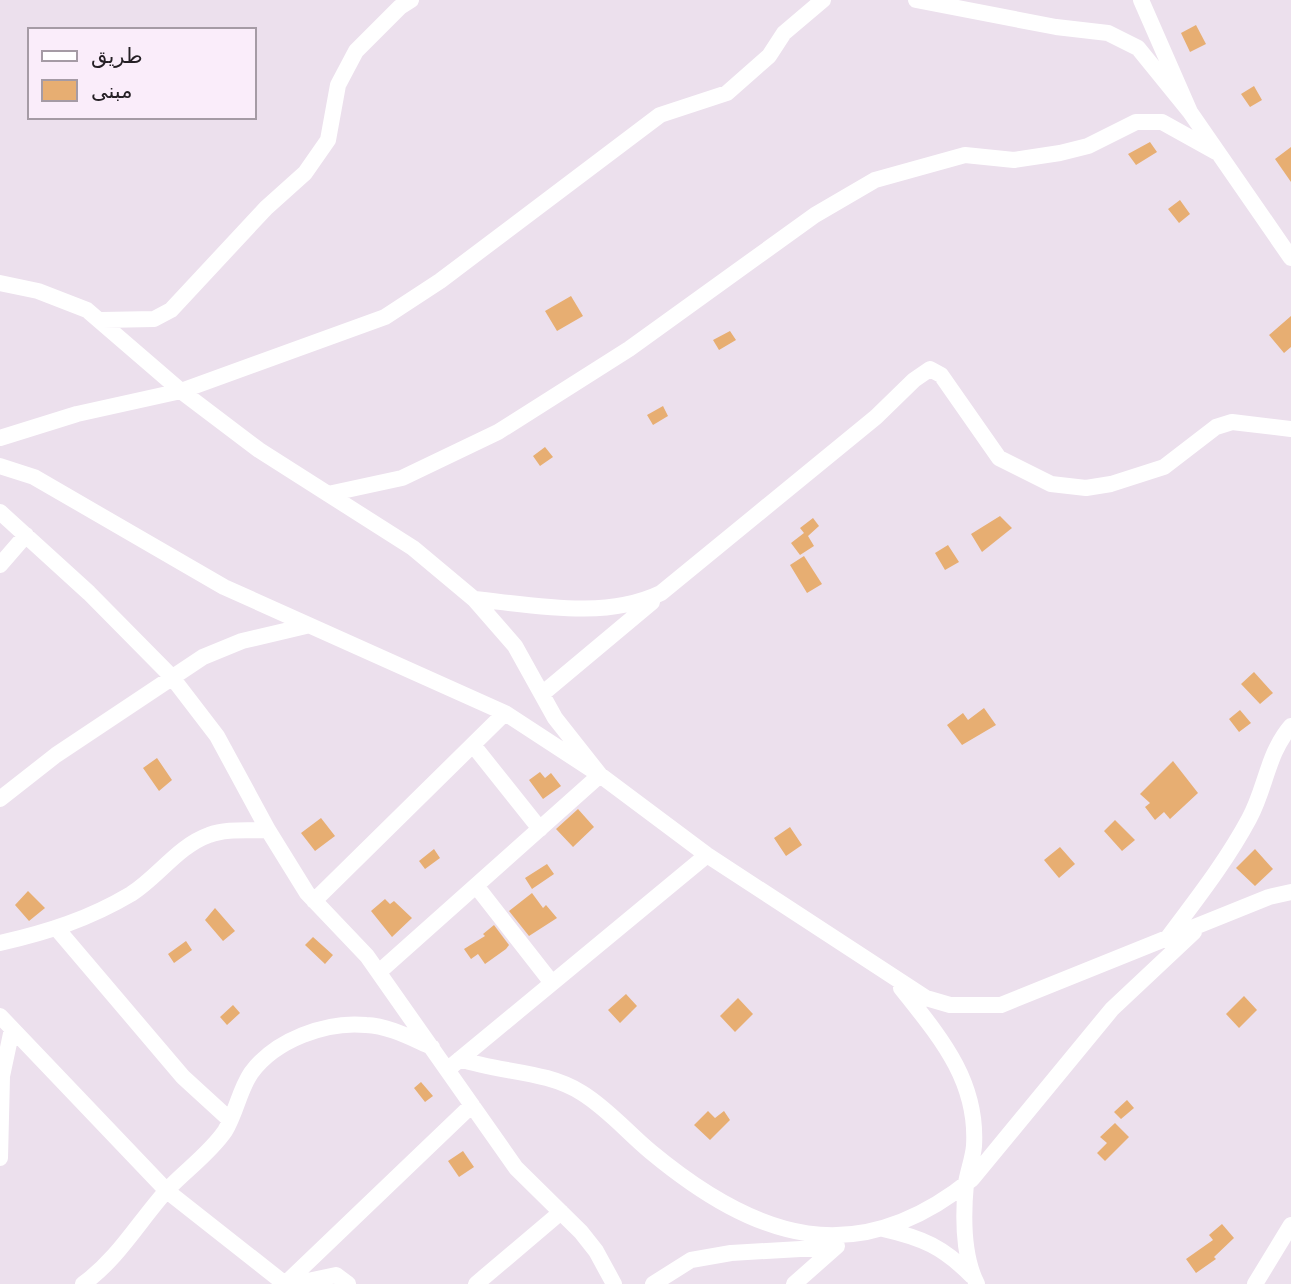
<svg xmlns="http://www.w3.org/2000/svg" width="1291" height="1284" viewBox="0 0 1291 1284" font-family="'DejaVu Sans','Noto Naskh Arabic',sans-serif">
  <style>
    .building { fill: #e7ae72 }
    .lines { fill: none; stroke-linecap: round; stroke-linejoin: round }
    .minor { stroke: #fff; stroke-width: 16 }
  </style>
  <rect width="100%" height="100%" fill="#ece0ed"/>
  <path class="building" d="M 1196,25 L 1206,44 L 1190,52 L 1181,33 Z
    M 1254,86 L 1262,100 L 1250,107 L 1241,94 Z
    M 1150,142 L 1157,152 L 1136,165 L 1128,154 Z
    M 1291,147 L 1291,182 L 1275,159 Z
    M 1180,200 L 1190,214 L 1179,223 L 1168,209 Z
    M 571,296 L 583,316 L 557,331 L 545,311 Z
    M 1291,316 L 1291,347 L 1284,353 L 1269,335 Z
    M 730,331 L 736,340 L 719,350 L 713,340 Z
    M 663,406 L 668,416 L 653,425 L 647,415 Z
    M 545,447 L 553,457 L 540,466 L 533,456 Z
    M 1000,516 L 1012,528 L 982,552 L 971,534 Z
    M 813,518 L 819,526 L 808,536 L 814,546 L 800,555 L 791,543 L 804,533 L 800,528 Z
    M 948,545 L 959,562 L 945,570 L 935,553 Z
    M 804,556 L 822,584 L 807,593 L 790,565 Z
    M 1254,672 L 1273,693 L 1260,704 L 1241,684 Z
    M 984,708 L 996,725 L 962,745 L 947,725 L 963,713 L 968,720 Z
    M 1240,710 L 1251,723 L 1239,732 L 1229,719 Z
    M 157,758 L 172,780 L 159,791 L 143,768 Z
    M 1173,761 L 1198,793 L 1170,819 L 1164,812 L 1155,820 L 1145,807 L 1150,803 L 1140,794 Z
    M 540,772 L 545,778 L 551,773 L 561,786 L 543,799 L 529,780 Z
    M 578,809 L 594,827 L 573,847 L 556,829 Z
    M 321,818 L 335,836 L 315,851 L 301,833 Z
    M 1115,820 L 1135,840 L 1122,851 L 1104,831 Z
    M 790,827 L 802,845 L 786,856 L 774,838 Z
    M 1060,847 L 1075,864 L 1059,878 L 1044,860 Z
    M 434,849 L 440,858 L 425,869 L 419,861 Z
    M 1255,849 L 1273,869 L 1255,886 L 1236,868 Z
    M 547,864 L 554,874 L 532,889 L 525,878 Z
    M 28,891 L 45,908 L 29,921 L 15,905 Z
    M 532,893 L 543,908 L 546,905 L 557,918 L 529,936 L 509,911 Z
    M 385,899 L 390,904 L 394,901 L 412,918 L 392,937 L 371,911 Z
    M 215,908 L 235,931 L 223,941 L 205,920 Z
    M 494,925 L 509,945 L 506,949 L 485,964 L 478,954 L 471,959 L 464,949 L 485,936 L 483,934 Z
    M 313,937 L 333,955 L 325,964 L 305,945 Z
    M 186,941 L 192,950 L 174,963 L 168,954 Z
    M 626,994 L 637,1006 L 620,1023 L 608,1010 Z
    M 1244,996 L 1257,1010 L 1239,1028 L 1226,1014 Z
    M 738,998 L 753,1014 L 735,1032 L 720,1016 Z
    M 233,1005 L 240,1013 L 227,1025 L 220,1017 Z
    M 421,1082 L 433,1096 L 425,1102 L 414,1088 Z
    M 1127,1100 L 1134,1108 L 1121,1119 L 1114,1112 Z
    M 708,1111 L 715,1118 L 724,1111 L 730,1120 L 710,1140 L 694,1125 Z
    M 1115,1123 L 1129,1137 L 1105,1161 L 1097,1153 L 1107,1143 L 1100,1137 Z
    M 463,1151 L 474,1167 L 459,1177 L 448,1161 Z
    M 1222,1224 L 1234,1238 L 1214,1257 L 1216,1259 L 1196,1273 L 1186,1259 L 1213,1240 L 1209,1235 Z"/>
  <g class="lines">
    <path class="minor" d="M 916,0 L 1056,27 L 1108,33 L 1138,48 L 1190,112
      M 1141,0 L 1190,112 L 1291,258
      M 0,283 L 38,291 L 87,310 L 181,391 L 259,450 L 413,548 L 474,599 L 515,646 L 555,718 L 600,775 L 379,972
      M 102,320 L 154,319 L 171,310 L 266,208 L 305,173 L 328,140 L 338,85 L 356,51 L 400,7 L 411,0
      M 0,438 L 77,414 L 181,391 L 385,317 L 440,281 L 660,115 L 727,93 L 769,56 L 784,33 L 823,0
      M 0,466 L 34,477 L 224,587 L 505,713 L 600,775 L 707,855 L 926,998 L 950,1005 L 1001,1005 L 1269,897 L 1291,892
      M 328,494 L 402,478 L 498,432 L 629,349 L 815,215 L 875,180 L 965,155 L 1014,160 L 1060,153 L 1088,146 L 1136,122 L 1162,122 L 1216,152
      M 0,512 L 89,593 L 171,676 L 217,736 L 268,830 L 307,893 L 367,956 L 516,1168 L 581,1232 L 596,1251 L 614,1284
      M 0,565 L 26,535
      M 474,599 C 534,605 605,620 661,593 L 876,417 L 914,380 L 930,369 L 941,375 L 999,458 L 1051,484 L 1086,488 L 1111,484 L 1164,467 L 1216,427 L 1232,422 L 1291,429
      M 542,694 L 652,602
      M 473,745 L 540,829
      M 0,799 L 56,755 L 203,657 L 242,641 L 306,626
      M 477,887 L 552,983
      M 314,901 L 505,713
      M 58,930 L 183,1077 L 230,1120
      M 1166,940 C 1195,901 1226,862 1249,819 C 1266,788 1267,754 1291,726
      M 0,943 C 48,932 89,919 131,894 C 158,877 178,846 209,835 C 227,828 249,831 268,830
      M 901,988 C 939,1036 978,1080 974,1146 C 973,1158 968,1171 966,1183 C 963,1215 962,1255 977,1284
      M 0,1016 L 167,1191 L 280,1280 L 294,1284 L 336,1275 L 348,1284
      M 460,1059 C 500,1073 546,1070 582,1093 C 608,1109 628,1133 651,1152 C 756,1239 856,1273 972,1179 L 1112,1009 L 1194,932
      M 453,1065 L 707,855
      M 0,1158 L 2,1076 L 12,1029
      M 883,1229 C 923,1238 943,1247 972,1276
      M 83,1284 C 119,1258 139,1221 168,1189 C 186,1170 210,1153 225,1131 C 236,1113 239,1091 251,1073 C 275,1040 326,1021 366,1025 C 389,1026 411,1038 432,1047
      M 285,1284 L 472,1105
      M 476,1284 L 561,1212
      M 653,1284 L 691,1260 L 731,1253 L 835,1247
      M 794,1284 L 837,1246
      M 1255,1284 L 1291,1225"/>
  </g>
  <rect x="28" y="28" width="228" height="91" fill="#faedfa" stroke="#a59ba5" stroke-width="2"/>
  <rect x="42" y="51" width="35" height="10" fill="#ffffff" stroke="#a59ba5" stroke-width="2"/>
  <text x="91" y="63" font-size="21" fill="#252025">طريق</text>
  <rect x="42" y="80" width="35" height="21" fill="#e7ae72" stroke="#a59ba5" stroke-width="2"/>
  <text x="91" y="98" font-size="21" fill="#252025">مبنى</text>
</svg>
